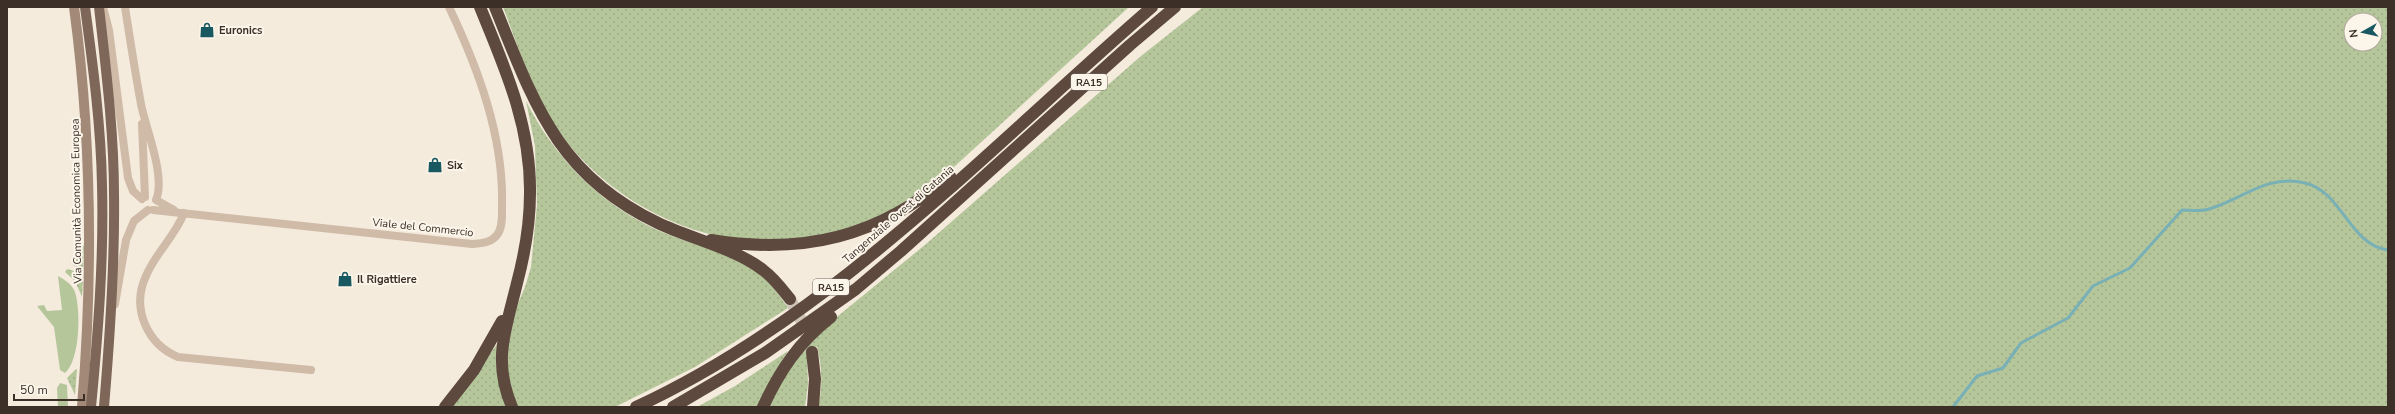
<svg xmlns="http://www.w3.org/2000/svg" width="2395" height="414" viewBox="0 0 2395 414" font-family="'Nunito Sans',sans-serif">
  <style>
    .grass { fill: url(#grass-dots); fill-rule: evenodd }
    .garden { fill: #b5c69b }
    .lines { fill: none; stroke-linecap: round; stroke-linejoin: round }
    .stream { stroke: #78b0b6; stroke-width: 3 }
    .highway-tunnel { stroke: #d0c5b9; stroke-width: 12; stroke-dasharray: 12 6; stroke-linecap: butt }
    .street { stroke: #cfbba7; stroke-width: 8 }
    .secondary { stroke: #a38a78; stroke-width: 10 }
    .primary { stroke: #7e6758; stroke-width: 10 }
    .highway { stroke: #5d493e; stroke-width: 12 }
    .labels { text-anchor: middle; stroke-width: 4; stroke-linejoin: round; paint-order: stroke }
    .shield { fill: #fcf5ea; stroke: #756a62; stroke-width: 1 }
    .shield-label { font-size: 10px; font-weight: bold; fill: #3b2f28 }
    .poi-label { font-size: 11px; font-weight: bold; fill: #3b2f28; stroke: #fcf5ea; text-anchor: start }
    .street-label { font-size: 11px; fill: #3b2f28; stroke: #fcf5ea }
  </style>
  <defs>
    <pattern id="grass-dots" width="8" height="8" patternUnits="userSpaceOnUse"><rect width="8" height="8" fill="#b5c69b"/><path d="M2 2h.1M6 6h.1" fill="none" stroke="#9daa86" stroke-width="1.8" stroke-linecap="round"/></pattern>
  </defs>
  <rect width="100%" height="100%" fill="#f5ebdd"/>
  <path class="grass" d="M 503,7 L 1129,7 L 931,188 C 907,204 881,219 853,229 C 827,238 797,241 770,240 C 758,240 745,241 734,239 C 662,228 596,186 555,126 C 531,90 518,46 503,7 Z
    M 1203,7 L 2388,7 L 2388,407 L 818,407 C 823,387 822,366 817,346 L 807,356 L 808,384 L 805,407 L 767,407 L 783,375 L 827,325 L 926,244 L 1141,56 ZM 2351,20 L 2375,20 L 2375,44 L 2351,44 Z
    M 526,101 C 554,157 598,202 655,229 C 687,244 727,250 756,271 C 770,281 779,295 788,308 L 695,367 L 615,407 L 516,407 L 506,364 L 512,318 L 525,287 L 531,267 L 537,205 L 535,146 Z
    M 82,245 L 84,246 L 83,272 L 72,264 Z
    M 67,269 L 74,271 L 83,280 L 82,297 L 75,281 L 65,272 Z
    M 497,344 L 507,407 L 452,407 Z
    M 788,351 L 775,372 L 758,407 L 697,407 L 735,386 Z
    M 76,369 L 77,370 L 75,395 L 67,378 Z"/>
  <path class="garden" d="M 58,276 C 65,280 72,284 75,292 C 81,310 80,361 65,373 L 60,370 L 54,327 L 37,306 L 44,305 L 47,311 L 62,310 Z
    M 60,383 L 67,385 L 68,407 L 58,407 L 57,388 Z"/>
  <g class="lines">
    <path class="stream" d="M 1953,407 L 1977,376 L 2003,368 L 2021,343 L 2068,318 L 2093,286 L 2130,268 L 2182,210 C 2190,210 2201,212 2209,209 C 2243,199 2266,174 2305,183 C 2343,192 2349,245 2388,250"/>
    <path class="highway-tunnel" d="M 790,299 L 802,322 L 812,352"/>
    <path class="street" d="M 103,7 L 109,30 L 128,178 L 133,191 L 142,199
      M 125,7 C 130,39 135,72 141,104 C 146,130 166,176 156,200 L 174,210
      M 142,124 L 145,197
      M 153,210 L 472,244 C 481,243 491,243 497,235 C 503,228 502,214 502,206 C 504,137 478,68 449,7
      M 184,213 C 174,238 156,252 146,276 C 131,308 147,344 178,357 L 311,370
      M 115,304 L 126,240 L 134,221 L 148,210"/>
    <path class="secondary" d="M 74,7 C 92,141 93,273 82,407"/>
    <path class="primary" d="M 85,7 C 93,66 101,126 102,185 C 104,259 98,334 91,407
      M 99,7 C 106,69 114,132 114,195 C 115,265 110,336 104,407"/>
    <path class="highway" d="M 480,7 C 505,68 531,126 530,193 C 530,224 525,253 517,283 C 506,329 492,360 512,407
      M 495,7 C 534,103 557,175 658,223 C 689,238 737,249 763,270 C 774,278 782,289 790,299
      M 711,240 C 803,255 879,237 950,176
      M 812,352 L 815,379 L 813,407
      M 445,407 L 474,370 L 502,321
      M 636,407 C 833,316 990,147 1152,7
      M 673,407 L 765,353 L 856,289 L 901,251 L 1130,45 L 1175,7
      M 763,407 C 780,370 799,342 831,317"/>
  </g>
  <defs>
    <g id="shop-bare" transform="scale(1.2)"><path d="M-5-2.5h2.3a2.7 3.5 0 0 1 5.4 0H5L5.5 6h-11ZM-1.5-2.5h3a1.5 2.3 0 0 0-3 0Z" fill="#185861" stroke="#fcf5ea" stroke-width="2.5" paint-order="stroke"/></g>
  </defs>
  <g fill-rule="evenodd">
    <use href="#shop-bare" x="207" y="30"/>
    <use href="#shop-bare" x="435" y="165"/>
    <use href="#shop-bare" x="345" y="279"/>
  </g>
  <g class="labels">
    <g class="shield">
      <rect x="1071" y="74" width="36" height="16" rx="3"/>
      <rect x="813" y="279" width="36" height="16" rx="3"/>
    </g>
    <g class="shield-label">
      <text x="1089" y="86">RA15</text>
      <text x="831" y="291">RA15</text>
    </g>
    <g class="poi-label">
      <text x="219" y="34">Euronics</text>
      <text x="447" y="169">Six</text>
      <text x="357" y="283">Il Rigattiere</text>
    </g>
    <g class="street-label">
      <text transform="translate(76 201) rotate(-91)" y="4">Via Comunità Economica Europea</text>
      <text transform="translate(898 214) rotate(-41)" y="4">Tangenziale Ovest di Catania</text>
      <text transform="translate(423 227) rotate(6)" y="4">Viale del Commercio</text>
    </g>
  </g>
  <rect width="2395" height="414" fill="none" stroke="#3b2f28" stroke-width="16"/>
  <g transform="translate(2363 32) rotate(262)"><circle r="19" fill="#fcf5ea" stroke="#afa69c"/>
  <path d="M0-3L7 15L0 10L-7 15Z" fill="#185861"/>
  <text y="-6" font-size="11" font-weight="bold" text-anchor="middle" fill="#3b2f28">N</text>
  </g>
  <path d="M14 394v6h70v-6" fill="none" stroke="#3b2f28" stroke-width="2"/>
  <text x="20" y="394" font-size="12" fill="#3b2f28" stroke="#fcf5ea" stroke-width="3" paint-order="stroke">50 m</text>
</svg>
